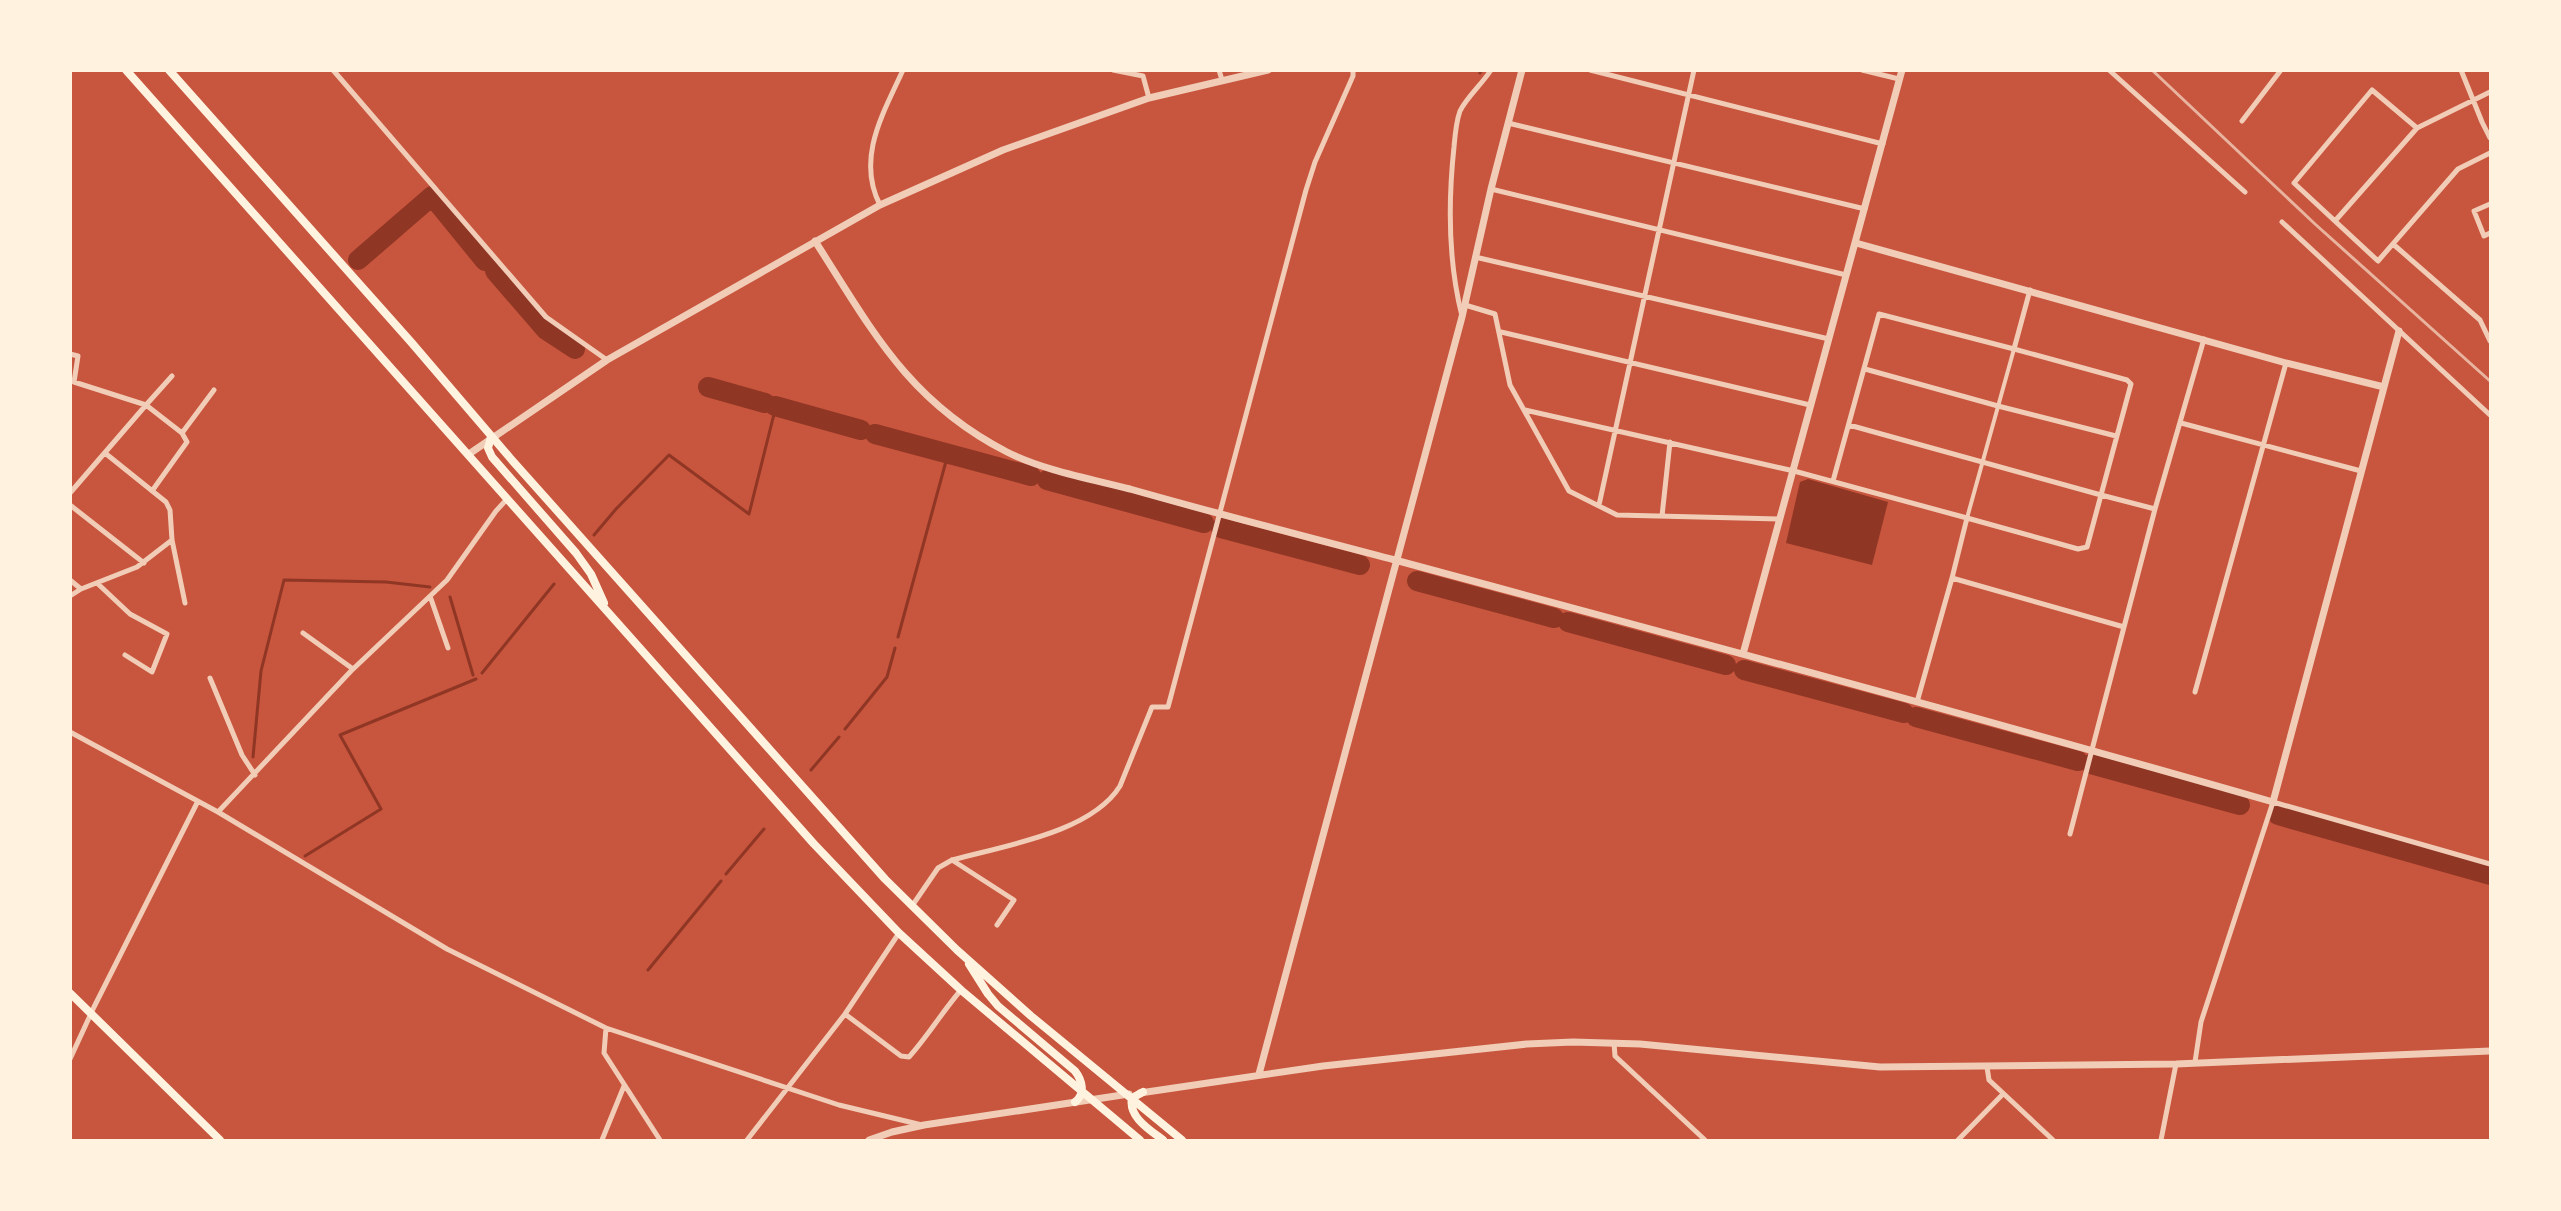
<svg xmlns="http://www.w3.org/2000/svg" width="2561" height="1211" viewBox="0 0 2561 1211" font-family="Quicksand,sans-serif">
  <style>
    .water { fill: #8f3625 }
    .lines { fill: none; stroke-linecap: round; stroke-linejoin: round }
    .stream { stroke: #8f3625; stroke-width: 3 }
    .river { stroke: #8f3625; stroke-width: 20 }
    .pedestrian { stroke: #f1ccb7; stroke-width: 4 }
    .minor { stroke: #f1ccb7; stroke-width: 5 }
    .tertiary { stroke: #f1ccb7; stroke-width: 7 }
    .trunk { stroke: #fff3e0; stroke-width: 8 }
    .rail { stroke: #e9b49f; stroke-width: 3 }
  </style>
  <rect width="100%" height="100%" fill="#c8553d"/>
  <path class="water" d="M 1808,479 L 1888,502 L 1872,565 L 1786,543 L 1800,482 Z"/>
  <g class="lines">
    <path class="stream" d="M 1480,73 L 1481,70
      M 594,535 L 616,509 L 669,455 L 749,514 L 776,406
      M 450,597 L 473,675
      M 898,637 L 948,454
      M 482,673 L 554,584
      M 845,729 L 887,677 L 895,648
      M 253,757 L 261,671 L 284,580 L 386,582 L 430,587
      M 811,770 L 839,737
      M 305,856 L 381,809 L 340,735 L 476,679
      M 726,874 L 764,829
      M 648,970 L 721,881"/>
    <path class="river" d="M 358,260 L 432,196 L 485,261
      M 495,271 L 546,330 L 575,349
      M 708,387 L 765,403
      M 775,406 L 861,430
      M 875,434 L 1031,476
      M 1047,480 L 1204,523
      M 1221,528 L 1360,565
      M 1417,581 L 1554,618
      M 1568,622 L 1726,665
      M 1744,670 L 1904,713
      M 1916,717 L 2078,761
      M 2091,764 L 2240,805
      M 2278,815 L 2490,875"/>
    <path class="pedestrian" d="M 1967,518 L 2014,349"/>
    <path class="minor" d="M 333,70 L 546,317 L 607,360
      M 1113,70 L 1143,76 L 1149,98
      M 1219,70 L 1222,80
      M 1590,70 L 1883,144
      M 1862,70 L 1899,79
      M 2109,70 L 2245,192
      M 2461,70 L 2482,122 L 2490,138
      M 2242,121 L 2281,70
      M 1508,123 L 1865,209
      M 2417,128 L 2372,90 L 2294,183 L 2378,261 L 2458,169 L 2490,153
      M 1491,189 L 1846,275
      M 2490,204 L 2474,211 L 2484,236 L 2490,233
      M 880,205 C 856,158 883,114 903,70
      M 2335,221 L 2417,128 L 2490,92
      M 2282,222 L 2490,415
      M 2393,244 L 2480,320 L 2490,341
      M 1475,257 L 1829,339
      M 1465,305 L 1495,314 L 1510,385 L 1569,491 L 1617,515 L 1779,519
      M 1462,316 C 1448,261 1448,203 1454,147 C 1455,135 1456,122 1460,111 C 1467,97 1482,84 1491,70
      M 1501,332 L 1810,405
      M 70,354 L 78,356 L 74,382 L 146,405 L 70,493
      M 1865,369 L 1998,406 L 2116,436
      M 1525,410 L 1794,471 L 1967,518
      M 2181,423 L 2361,471
      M 1849,425 L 2101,495 L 2087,547 L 2078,549 L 1967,518 L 1952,578 L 2124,627 L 2155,509 L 2101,495 L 2131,384 L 2127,380 L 2014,349 L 2030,290
      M 182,433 L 214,390
      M 105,453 L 166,502 L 170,510 L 172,540 L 185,603
      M 1833,481 L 1879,314 L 2014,349
      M 152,491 L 187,442 L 182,433 L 146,405 L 172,376
      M 70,505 L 144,563
      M 1599,505 L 1694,70
      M 2155,509 L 2204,339
      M 1662,516 L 1670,442
      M 70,580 L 81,589 L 137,567 L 172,540
      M 97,583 L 130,614 L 167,634 L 152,672 L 125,655
      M 70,596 L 81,589
      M 430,596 L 448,648
      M 303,633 L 353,669
      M 210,678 L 242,755 L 255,775
      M 2195,692 L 2286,363
      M 1917,702 L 1952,578
      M 70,732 L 218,812 L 447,949 L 606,1028 L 839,1105 L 922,1125
      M 218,812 L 351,671 L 447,580 L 496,511 L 508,498
      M 2070,834 L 2124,627
      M 952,860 L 1014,900 L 997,925
      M 912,906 L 938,868 L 952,860 C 1002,846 1091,833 1120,786 L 1152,707 L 1168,707 L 1306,190 L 1315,162 L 1353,76 L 1353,70
      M 845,1014 L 901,1056 L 909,1057 C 928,1036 942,1012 961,990
      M 606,1028 L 604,1053 L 660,1140
      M 1614,1043 L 1615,1056 L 1705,1140
      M 70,1059 L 94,1007 L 197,803
      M 2195,1062 L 2201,1022 L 2273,802 L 2490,864
      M 1987,1067 L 1989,1080 L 2053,1140
      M 602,1140 L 624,1086
      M 747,1140 L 845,1014 L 899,933
      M 1958,1140 L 2003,1094
      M 2161,1140 L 2176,1064"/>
    <path class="tertiary" d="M 815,241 C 872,330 908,401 1007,452 C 1042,470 1091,479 1130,489 C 1218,514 1307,537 1395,560 C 1688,639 1981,718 2273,802 L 2399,331
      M 1856,243 L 2286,363 L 2384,387
      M 469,454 L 607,360 L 880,205 L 1003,150 L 1149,98 L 1268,70
      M 1743,654 L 1902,70
      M 1259,1074 L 1462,317 L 1491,189 L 1522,70
      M 1140,1093 L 1323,1066 L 1527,1044 L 1573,1042 L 1640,1044 L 1880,1067 L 2176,1064 L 2490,1051
      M 869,1140 L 892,1132 L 924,1125 L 1129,1094"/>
    <path class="trunk" d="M 126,70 L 814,844 L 899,933 L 961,990 L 1140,1140
      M 169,70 L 411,342 L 511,459 L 885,879 L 957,950 L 1031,1016 L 1182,1140
      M 491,437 L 488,448 L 492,457 L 576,553 L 591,574 L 604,603
      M 969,964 L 988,994 L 998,1006 L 1075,1071 C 1082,1080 1086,1094 1075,1102
      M 70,993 L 220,1140
      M 1132,1098 C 1128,1117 1150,1130 1163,1140
      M 1132,1098 L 1143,1092"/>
    <path class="rail" d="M 2152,70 L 2315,224 L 2490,381"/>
  </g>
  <rect width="2561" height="1211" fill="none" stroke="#fff3e0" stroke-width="144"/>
</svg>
